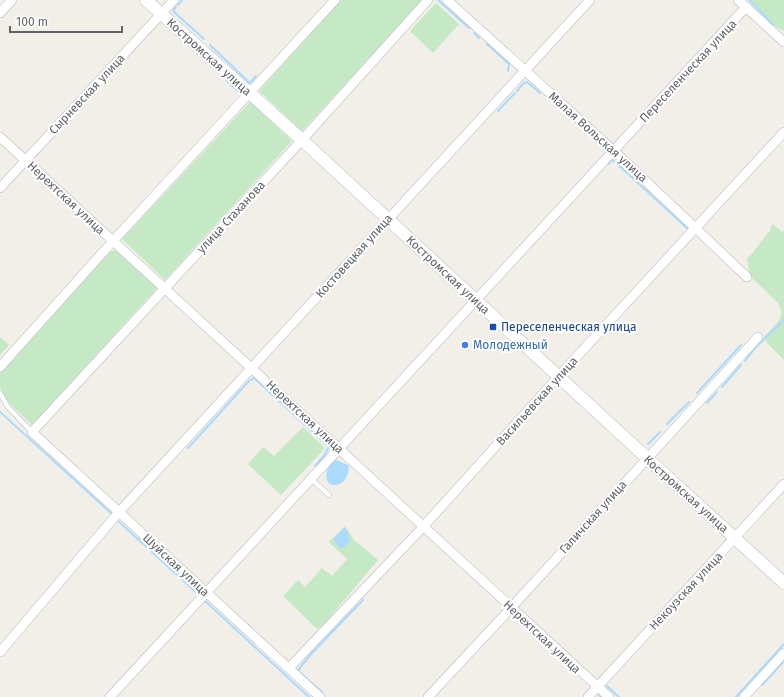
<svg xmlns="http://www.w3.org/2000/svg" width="784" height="697" viewBox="0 0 784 697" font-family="'Fira Sans',sans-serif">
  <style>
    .green { fill: #c5e8c5 }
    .water { fill: #aadaff }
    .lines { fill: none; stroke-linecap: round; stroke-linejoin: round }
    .stream { stroke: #aadaff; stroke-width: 2 }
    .lane-casing { stroke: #b5b8bc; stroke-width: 5.5 }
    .street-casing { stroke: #b5b8bc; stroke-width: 10 }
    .secondary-casing { stroke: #b6babf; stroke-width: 13 }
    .lane { stroke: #fff; stroke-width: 4.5 }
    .street { stroke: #fff; stroke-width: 9 }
    .secondary { stroke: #fff; stroke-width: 12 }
    .transit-dot { fill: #1a4fb4; stroke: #fff; stroke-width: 1.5 }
    .shop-dot { fill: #3f7fe0; stroke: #fff; stroke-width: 1.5 }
    .labels { text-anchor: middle; stroke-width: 4; stroke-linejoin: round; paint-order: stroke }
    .street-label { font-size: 12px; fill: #5f6368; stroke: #fff }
    .transit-label { font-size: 12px; fill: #164399; stroke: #fff; text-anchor: start }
    .shop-label { font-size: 12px; fill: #366cbe; stroke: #fff; text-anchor: start }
  </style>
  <rect width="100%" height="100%" fill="#f1efe8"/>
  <path class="green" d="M 341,0 L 422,0 L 302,131 L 259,91 Z
    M 749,0 L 784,0 L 784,31 L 773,25 L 766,17 Z
    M 436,3 L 459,24 L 433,53 L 410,31 Z
    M 250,102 L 292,141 L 165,280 L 122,239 Z
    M 773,224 L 782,232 L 784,230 L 784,360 C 778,353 767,345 764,337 L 777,323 L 780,318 L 782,312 L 778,303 L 750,276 L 747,258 L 751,255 L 764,238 L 771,230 L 770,228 Z
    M 115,250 L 157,288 L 32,425 L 7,401 L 0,387 L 0,373 L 110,252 Z
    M 0,337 L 9,345 L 0,355 Z
    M 303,427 L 325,448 L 281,495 L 248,464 L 263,447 L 274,456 Z
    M 345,526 L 354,540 L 378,560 L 324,624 L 317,629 L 283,596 L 298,580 L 305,587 L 322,568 L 332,576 L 347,559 L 329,542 Z"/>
  <path class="water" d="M 336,460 L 348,465 C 351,473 343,487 333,485 C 323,484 326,469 331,463 C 333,462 335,461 336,460 Z
    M 344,528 L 347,530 L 350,541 L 343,548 L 339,547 L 333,539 Z"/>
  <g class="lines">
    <path class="stream" d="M 438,0 L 469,28
      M 749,0 L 766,17 L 773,25
      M 178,5 L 182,0
      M 176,7 L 174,10 L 174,12 L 204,39
      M 474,33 L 479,38
      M 487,44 L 509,64 L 508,71
      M 210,45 L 250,83 L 256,76
      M 226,80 L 240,93
      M 517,91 L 524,83 L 527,82 L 540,93
      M 498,111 L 515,93
      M 608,164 L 613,160 L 688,229
      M 745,361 L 756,347 L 784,320
      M 722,387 L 741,365
      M 697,393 L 741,345
      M 707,403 L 717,392
      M 0,412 L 113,515
      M 667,424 L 689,402
      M 648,444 L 660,432
      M 188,448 L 249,381 L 254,378 L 329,447 L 324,456 L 315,466
      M 117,520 L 199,595
      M 204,600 L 309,697
      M 762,685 L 784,661
      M 607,686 L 619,697
      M 322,692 L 299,672 L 299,669 L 312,653 L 363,600
      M 599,695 L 601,697
      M 736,697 L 784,644"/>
    <g class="lane-casing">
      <path id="lane" d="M 0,393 L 8,407 L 32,432
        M 311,479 L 329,495"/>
    </g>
    <g class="street-casing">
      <path id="street" d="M 447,0 L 614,151 L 747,277
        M 738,0 L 784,42
        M 0,13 L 12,0
        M 0,137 L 609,697
        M 0,188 L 174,0
        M 0,367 L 113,241 L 335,0
        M 0,652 L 119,512 L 590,0
        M 289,668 L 423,527 L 558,377 L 784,132
        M 110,697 L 746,7
        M 320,697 L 32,432 L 302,140 L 428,0
        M 428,697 L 511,608 L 758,337
        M 588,697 L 784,484
        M 744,697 L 784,653"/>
    </g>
    <g class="secondary-casing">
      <path id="secondary" d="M 146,0 L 302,140 L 647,458 L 784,583"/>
    </g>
    <use href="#lane" class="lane"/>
    <use href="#street" class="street"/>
    <use href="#secondary" class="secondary"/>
  </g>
  <rect class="transit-dot" x="489" y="323" width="8" height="8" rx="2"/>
  <circle class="shop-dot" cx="465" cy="345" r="4"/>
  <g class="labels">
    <g class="street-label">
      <text transform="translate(209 57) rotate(42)" y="4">Костромская улица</text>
      <text transform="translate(688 71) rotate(-47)" y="4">Переселенческая улица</text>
      <text transform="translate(87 94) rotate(-47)" y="4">Сырневская улица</text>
      <text transform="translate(598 137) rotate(42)" y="4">Малая Вольская улица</text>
      <text transform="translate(66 198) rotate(43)" y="4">Нерехтская улица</text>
      <text transform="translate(231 217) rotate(-47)" y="4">улица Стаханова</text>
      <text transform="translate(354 256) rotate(-48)" y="4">Костовецкая улица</text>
      <text transform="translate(448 275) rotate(43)" y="4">Костромская улица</text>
      <text transform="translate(537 401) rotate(-48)" y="4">Васильевская улица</text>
      <text transform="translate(305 417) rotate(43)" y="4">Нерехтская улица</text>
      <text transform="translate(686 494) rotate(42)" y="4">Костромская улица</text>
      <text transform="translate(593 517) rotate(-48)" y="4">Галичская улица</text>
      <text transform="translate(176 565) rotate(43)" y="4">Шуйская улица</text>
      <text transform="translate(686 591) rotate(-47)" y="4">Некоузская улица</text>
      <text transform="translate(542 637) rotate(43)" y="4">Нерехтская улица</text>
    </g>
    <g class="transit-label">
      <text x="501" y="331">Переселенческая улица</text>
    </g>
    <g class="shop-label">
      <text x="473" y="349">Молодежный</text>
    </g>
  </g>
  <path d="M10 26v6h112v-6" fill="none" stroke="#5f6368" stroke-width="2"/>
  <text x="16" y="26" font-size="12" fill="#5f6368" stroke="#ffffff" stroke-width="3" paint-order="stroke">100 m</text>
</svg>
